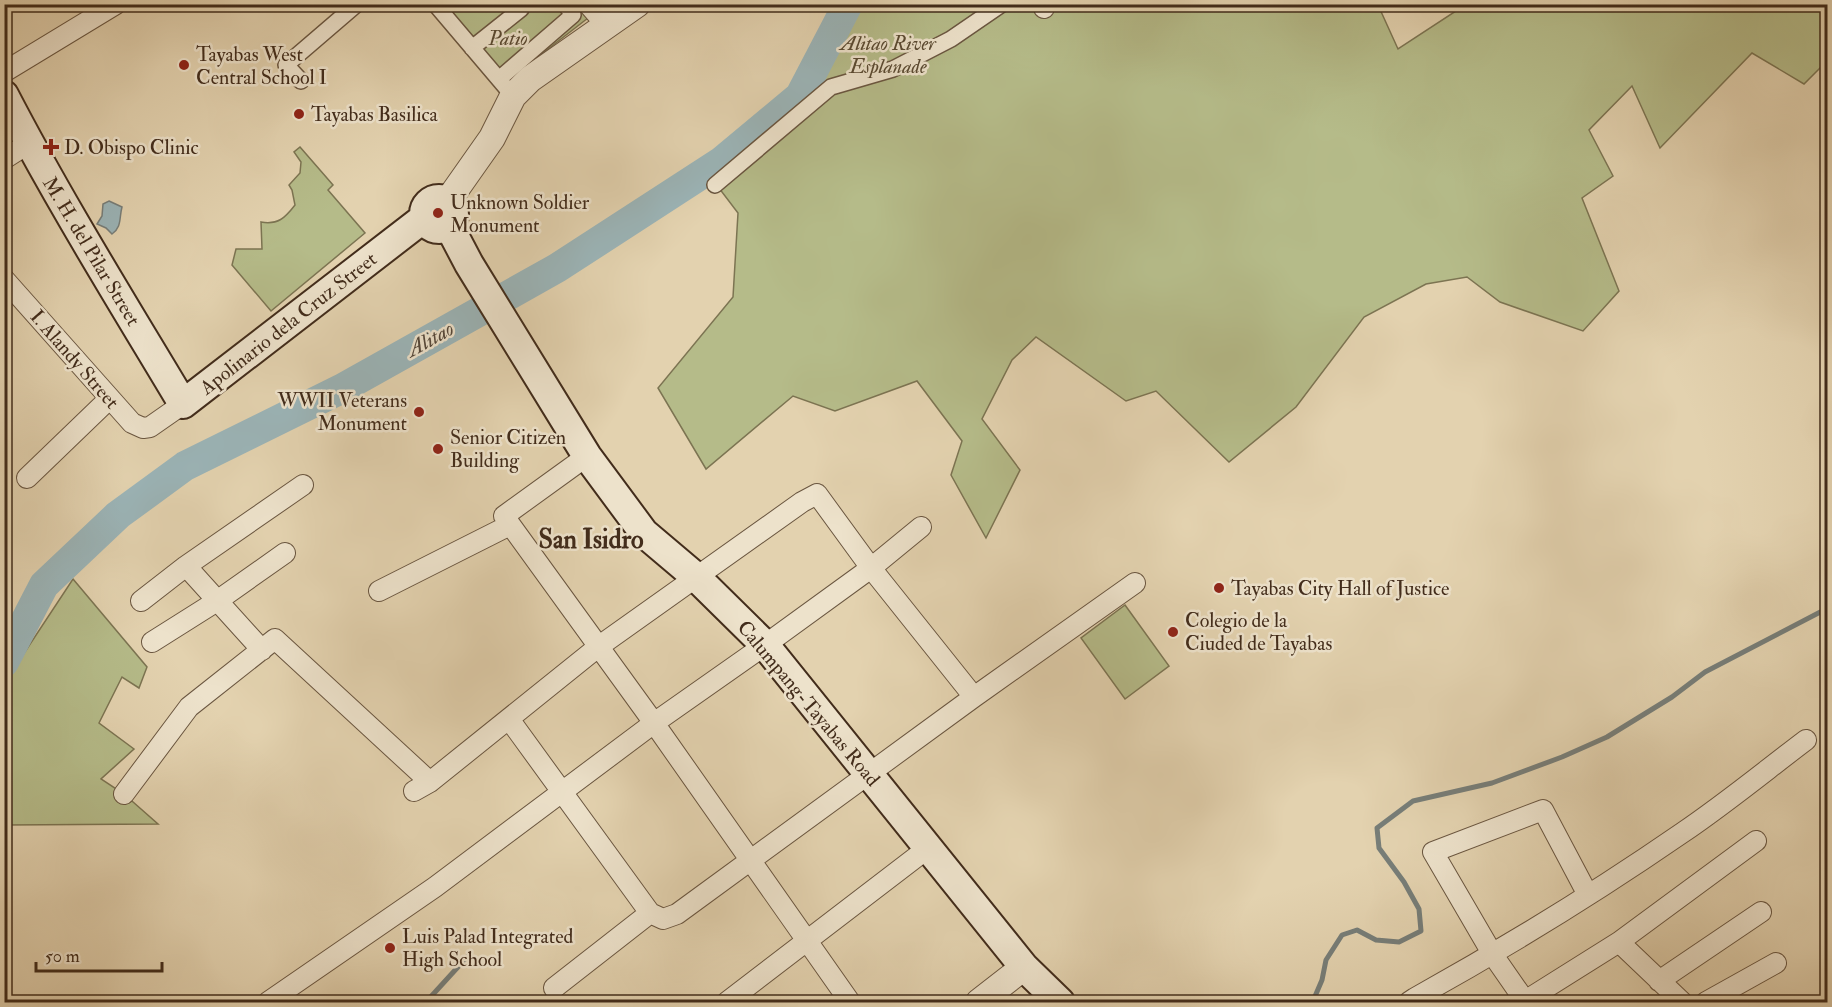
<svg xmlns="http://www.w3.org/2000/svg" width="1832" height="1007" viewBox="0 0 1832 1007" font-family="'IM FELL Double Pica',serif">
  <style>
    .green { fill: #b5bb89; stroke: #7c7452; stroke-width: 1.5 }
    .water { fill: #9bb4b7; stroke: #777e79; stroke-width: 1.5 }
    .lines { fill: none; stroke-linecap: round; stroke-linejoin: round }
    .stream { stroke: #777e79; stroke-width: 5 }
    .river { stroke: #9bb4b7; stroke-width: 30 }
    .pedestrian-casing { stroke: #6a5640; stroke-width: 18 }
    .minor-casing { stroke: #6a5640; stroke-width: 22 }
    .tertiary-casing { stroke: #6a5640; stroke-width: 28 }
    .secondary-casing { stroke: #422c1b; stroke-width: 32 }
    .pedestrian { stroke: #ede2cb; stroke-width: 15 }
    .minor { stroke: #ede2cb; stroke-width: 20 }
    .tertiary { stroke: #ede2cb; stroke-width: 26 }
    .secondary { stroke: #ede2cb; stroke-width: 28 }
    .poi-dot { fill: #8f2418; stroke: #ede2cb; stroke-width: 2 }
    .labels { text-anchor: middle; stroke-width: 5; stroke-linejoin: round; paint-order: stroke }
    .park-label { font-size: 20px; font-style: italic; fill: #594931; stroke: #ede2cb }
    .poi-label { font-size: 20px; fill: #422c1b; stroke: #ede2cb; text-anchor: start }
    .street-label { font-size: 20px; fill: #422c1b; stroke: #ede2cb }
    .water-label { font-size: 21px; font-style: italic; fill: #54473a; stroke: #ede2cb }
    .district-label { font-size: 26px; font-weight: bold; fill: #422c1b; stroke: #ede2cb }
  </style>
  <rect width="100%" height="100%" fill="#e3d2af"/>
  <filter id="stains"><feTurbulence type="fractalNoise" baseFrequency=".00333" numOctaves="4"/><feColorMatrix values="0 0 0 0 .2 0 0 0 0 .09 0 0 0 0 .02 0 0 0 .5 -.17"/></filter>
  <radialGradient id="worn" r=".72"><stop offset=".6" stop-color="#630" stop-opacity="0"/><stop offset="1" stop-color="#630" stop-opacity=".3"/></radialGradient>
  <path class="green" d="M 883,4 L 1378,5 L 1398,49 L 1465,5 L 1827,5 L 1827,61 L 1804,84 L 1752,53 L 1660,148 L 1632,86 L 1589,130 L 1613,176 L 1582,198 L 1619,291 L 1583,331 L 1500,302 L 1467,277 L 1426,284 L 1364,317 L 1296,407 L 1229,462 L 1156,391 L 1126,401 L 1036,337 L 1012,360 L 982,419 L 1020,470 L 986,538 L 951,475 L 962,441 L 917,381 L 835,411 L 793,396 L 706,469 L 658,388 L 733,297 L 738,213 L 706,171 L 722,161 L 800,96 L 829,40 L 852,22 C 854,5 865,0 881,7 Z
    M 435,5 L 577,5 L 588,18 L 503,84 Z
    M 300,147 L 333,185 L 328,190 L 365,233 L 271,311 L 232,265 L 236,249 L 262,249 L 261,222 C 278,225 285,218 295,205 L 292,190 L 289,185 L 300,173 L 301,162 L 294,152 Z
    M 73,579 L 147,667 L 139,688 L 122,677 L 99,723 L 134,749 L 101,779 L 124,794 L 158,824 L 5,825 L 5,670 L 13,670 Z
    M 1125,605 L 1169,666 L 1125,699 L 1081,638 Z"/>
  <path class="water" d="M 109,201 L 122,207 C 119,218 122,227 112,234 L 106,228 L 97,224 L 102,216 L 103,204 Z"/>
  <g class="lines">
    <path class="stream" d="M 426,1002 L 468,956
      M 1309,1002 L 1313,1001 L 1322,980 L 1326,960 L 1342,935 L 1357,930 L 1376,940 L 1399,942 L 1421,931 L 1419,909 L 1404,882 L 1379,848 L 1377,828 L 1413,801 L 1492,783 L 1562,757 L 1607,737 L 1672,697 L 1705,672 L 1828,608"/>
    <path class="river" d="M 4,662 L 44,585 L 118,515 L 185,466 L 341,389 L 557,268 L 722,161 L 800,96 L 848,4"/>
    <g class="pedestrian-casing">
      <path id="pedestrian" d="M 435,4 L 513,96
        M 472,48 L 521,9 L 520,4
        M 499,79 L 573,15 L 565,4
        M 301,81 L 286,65 L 357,4
        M 715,185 L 831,87 L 893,69 L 951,39 L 1002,4"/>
    </g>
    <g class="minor-casing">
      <path id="minor" d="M 588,4 L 607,26
        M 1043,4 L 1044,8
        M 4,72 L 116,4
        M 4,159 L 29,143
        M 4,279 L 132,423 L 143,428 L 150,427 L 183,404
        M 587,456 L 504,516 L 654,723 L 850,1002
        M 27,478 L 109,399
        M 186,566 L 262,650
        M 379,591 L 510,525
        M 141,601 L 186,566 L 303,485
        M 152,642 L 217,601 L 285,553
        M 509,719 L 650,913 L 663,919 L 677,914 L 974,697 L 1135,583
        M 414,791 L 430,782 L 598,647 L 802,502 L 817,494 L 871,568 L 974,697
        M 124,794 L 189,707 L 275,639 L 430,782
        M 1588,895 L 1543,810 L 1433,852 L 1493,955 L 1525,1001 L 1619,942 L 1756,841
        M 1619,942 L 1682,1002
        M 1659,981 L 1761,912
        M 554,988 L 650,913
        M 268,1002 L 435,887 L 654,723 L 765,645 L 871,568 L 921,527
        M 727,1002 L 928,848
        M 1409,1002 L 1415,998 C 1507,947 1595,893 1682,833 C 1725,804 1765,771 1806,740
        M 1706,1002 L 1776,963"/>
    </g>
    <g class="tertiary-casing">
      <path id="tertiary" d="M 447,202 L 492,138 L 513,96 L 530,79 L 637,4
        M 979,1002 L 1024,967"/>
    </g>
    <g class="secondary-casing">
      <path id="secondary" d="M 4,95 C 59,201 122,302 183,404 L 424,218
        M424 214a15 15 0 1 1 30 0a15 15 0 1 1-30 0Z
        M 449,226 L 469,264 L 587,456 L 644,533 L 696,577 L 765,645 L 1024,967 L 1060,1002"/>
    </g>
    <use href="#pedestrian" class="pedestrian"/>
    <use href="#minor" class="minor"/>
    <use href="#tertiary" class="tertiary"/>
    <use href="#secondary" class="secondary"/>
  </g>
  <g class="poi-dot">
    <circle cx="184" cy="65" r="6"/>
    <circle cx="299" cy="114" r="6"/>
    <path d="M48 138h6v6h6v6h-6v6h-6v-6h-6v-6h6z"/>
    <circle cx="438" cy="213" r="6"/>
    <circle cx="419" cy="412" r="6"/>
    <circle cx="438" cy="449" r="6"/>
    <circle cx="1219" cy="588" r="6"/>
    <circle cx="1173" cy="632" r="6"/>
    <circle cx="390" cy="948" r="6"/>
  </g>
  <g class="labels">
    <g class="park-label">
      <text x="508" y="45">Patio</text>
      <text x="888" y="50">Alitao River<tspan x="888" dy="23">Esplanade</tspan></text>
    </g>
    <g class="poi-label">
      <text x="196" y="61">Tayabas West<tspan x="196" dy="23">Central School I</tspan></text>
      <text x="311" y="121">Tayabas Basilica</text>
      <text x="64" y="154">D. Obispo Clinic</text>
      <text x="450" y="209">Unknown Soldier<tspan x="450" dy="23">Monument</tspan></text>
      <text x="407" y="407" text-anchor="end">WWII Veterans<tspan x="407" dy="23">Monument</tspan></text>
      <text x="450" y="444">Senior Citizen<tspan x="450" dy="23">Building</tspan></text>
      <text x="1231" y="595">Tayabas City Hall of Justice</text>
      <text x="1185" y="627">Colegio de la<tspan x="1185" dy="23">Ciuded de Tayabas</tspan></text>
      <text x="402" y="943">Luis Palad Integrated<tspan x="402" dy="23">High School</tspan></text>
    </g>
    <g class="street-label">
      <text transform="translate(92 251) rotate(59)" y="7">M. H. del Pilar Street</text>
      <text transform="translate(288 323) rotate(-38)" y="7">Apolinario dela Cruz Street</text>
      <text transform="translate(75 359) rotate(49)" y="7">I. Alandy Street</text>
      <text transform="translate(809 703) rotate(50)" y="7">Calumpang-Tayabas Road</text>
    </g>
    <g class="water-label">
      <text transform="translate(430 339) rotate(-29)" y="7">Alitao</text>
    </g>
    <g class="district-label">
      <text x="591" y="548">San Isidro</text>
    </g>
  </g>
  <rect width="1832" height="1007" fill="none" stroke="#e3d2af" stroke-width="24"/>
  <rect x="6" y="6" width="1820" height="995" fill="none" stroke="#422c1b" stroke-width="3"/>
  <rect x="12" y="12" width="1808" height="983" fill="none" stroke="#422c1b" stroke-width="1.5"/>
  <path d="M36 962v9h126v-9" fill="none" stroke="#422c1b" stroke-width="3"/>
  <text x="45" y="962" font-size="18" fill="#422c1b" stroke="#ede2cb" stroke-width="4.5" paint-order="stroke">50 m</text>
  <rect width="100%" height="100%" filter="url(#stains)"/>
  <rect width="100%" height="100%" fill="url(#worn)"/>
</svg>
